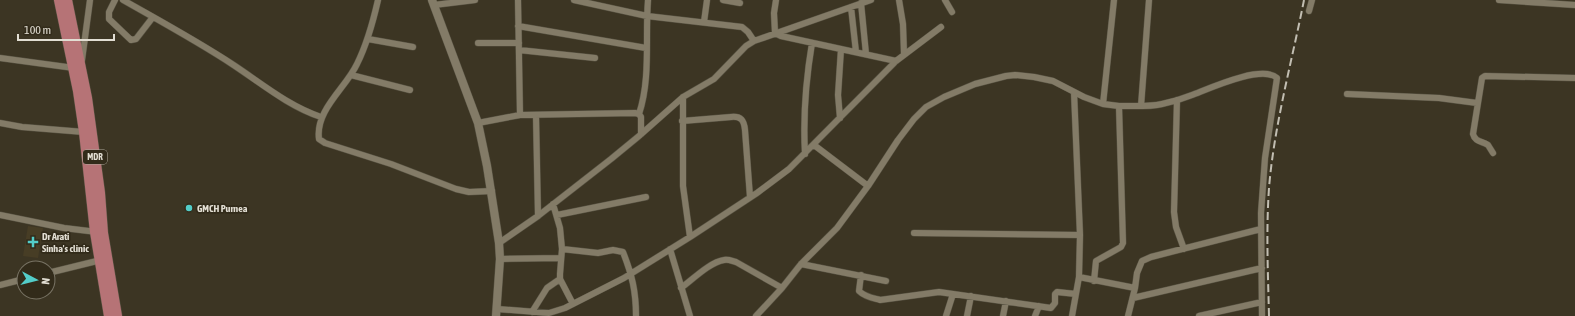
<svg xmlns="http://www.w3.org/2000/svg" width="1575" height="316" viewBox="0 0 1575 316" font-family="'Asap Condensed',sans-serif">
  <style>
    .built { fill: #473d25 }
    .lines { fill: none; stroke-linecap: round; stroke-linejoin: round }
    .minor-casing { stroke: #585343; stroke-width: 7 }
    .tertiary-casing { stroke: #585343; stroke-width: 9 }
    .primary-casing { stroke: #585343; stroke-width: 11 }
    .minor { stroke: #837b67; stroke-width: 6 }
    .tertiary { stroke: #837b67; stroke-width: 8 }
    .primary { stroke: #b67376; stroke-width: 10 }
    .rail { stroke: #c2beb2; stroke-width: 2; stroke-dasharray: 8 4; stroke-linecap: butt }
    .poi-dot { fill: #53cdc9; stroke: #322b1a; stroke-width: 1.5 }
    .labels { text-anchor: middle; stroke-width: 3.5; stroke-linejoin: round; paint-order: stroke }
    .shield { fill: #322b1a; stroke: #ada89c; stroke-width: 1 }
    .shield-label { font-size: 9px; font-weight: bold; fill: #e2ded3 }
    .poi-label { font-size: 10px; font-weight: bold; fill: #e2ded3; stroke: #322b1a; text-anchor: start }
  </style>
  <rect width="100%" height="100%" fill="#3c3523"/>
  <path class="built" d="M 28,226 L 43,228 L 38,258 L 23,256 Z"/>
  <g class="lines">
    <g class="minor-casing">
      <path id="minor" d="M 115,0 L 109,12 L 109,19 L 131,40 L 136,39 L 153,17
        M 123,0 C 160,21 197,41 232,64 C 261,83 288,106 321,117
        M 378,0 C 373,22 367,44 357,64 C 346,88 315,110 319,139 L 325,143 L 391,164 L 456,189 L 469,192 L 492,191
        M 518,0 L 520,115
        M 574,0 L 647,16 L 742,27 L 748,32 L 754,41
        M 723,0 L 740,3
        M 776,0 L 774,13 L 775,33 L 781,36 L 896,61
        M 899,0 L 903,24 L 904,54
        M 945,0 L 952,12
        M 1499,0 L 1575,5
        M 861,3 L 866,54
        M 434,5 L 475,0
        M 851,7 L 856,52
        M 1309,11 L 1312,0
        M 704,22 L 707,0
        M 518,26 L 646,48
        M 368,39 L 413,47
        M 478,43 L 519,43
        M 519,50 L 595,58
        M 0,58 L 74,68
        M 82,60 L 90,0
        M 351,75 L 410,90
        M 1074,92 L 1080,235 L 1079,277 L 1135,288
        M 1347,94 L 1439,98 L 1477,103
        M 683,97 L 683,186 L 690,237
        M 1177,100 L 1174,212 L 1176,227 L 1184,249
        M 1119,106 C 1133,106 1149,107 1162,104 C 1172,102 1182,99 1192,95 C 1208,89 1262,64 1277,78 L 1265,158 L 1261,213 L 1262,316
        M 1141,106 L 1149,0
        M 639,114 C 651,78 645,38 648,0
        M 536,115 L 538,216
        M 840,118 L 838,95 L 841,49
        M 682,121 L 731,117 C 741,116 744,120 745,130 L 750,197
        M 0,123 L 22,127 L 84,132
        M 478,123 L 520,115 L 635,113 L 639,114 L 641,117 L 641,134
        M 814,145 L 868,186
        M 1493,153 L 1488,145 C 1482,141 1475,142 1473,134 L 1482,78 L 1485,76 L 1575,78
        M 805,154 C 803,118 806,79 812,43
        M 553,204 L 560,228 L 562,249 L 560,274 L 560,279 L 573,304
        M 0,215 L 64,228 L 97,232
        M 557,215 L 646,197
        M 914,233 L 1080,235
        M 499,243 L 538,216 L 611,159 L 639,136 L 683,97 L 714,79 L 746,46 L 754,41 L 871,0
        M 562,249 L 598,253 L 613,250 L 623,252 C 632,275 636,291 636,316
        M 670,249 L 690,316
        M 500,259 L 561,258
        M 801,264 L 886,281
        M 48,273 L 101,260
        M 861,275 L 859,291 C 865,297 873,298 880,300 L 939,292 L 1051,308 L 1055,303 L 1055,294 L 1057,292 L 1076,294
        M 1094,281 L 1096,261 L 1121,247 L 1123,243 L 1119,106 L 1103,104 L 1114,0
        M 0,285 L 24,279
        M 681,288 C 692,280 710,262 724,260 C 728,259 732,261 736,262 L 782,288
        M 1133,298 L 1262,268
        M 497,309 L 549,313 L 565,308 L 624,278 L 690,237 L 757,193 L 789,169 L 896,61 L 941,27
        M 532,312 L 547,288 L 560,279
        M 756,316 L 782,288 L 801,264 L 837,228 L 868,186 L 898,140 L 914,119 L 926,107 L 944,97 L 975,84 L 1006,76 L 1015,75 L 1034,77 L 1053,81 L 1084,97 L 1103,104
        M 946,316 L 953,294
        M 967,316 L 971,296
        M 1003,316 L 1006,301
        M 1035,316 L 1039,306
        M 1072,316 L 1079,277
        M 1128,316 L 1135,288 L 1137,273 L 1142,261 L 1151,257 L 1261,229
        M 1199,316 L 1262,302"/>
    </g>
    <g class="tertiary-casing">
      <path id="tertiary" d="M 432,0 L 478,123 L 487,166 L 499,243 L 500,259 L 496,316"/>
    </g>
    <g class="primary-casing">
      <path id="primary" d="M 59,0 L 78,91 L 84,132 L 95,232 L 109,316
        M 67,0 L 87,98 L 100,193 L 103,233 L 117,316"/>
    </g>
    <use href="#minor" class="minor"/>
    <use href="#tertiary" class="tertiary"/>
    <use href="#primary" class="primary"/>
    <path class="rail" d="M 1269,316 C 1268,274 1266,231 1269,188 C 1274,126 1292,61 1304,0"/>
  </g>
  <g class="poi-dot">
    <circle cx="189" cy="208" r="4"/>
    <path d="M31 236h4v4h4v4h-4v4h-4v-4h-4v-4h4z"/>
  </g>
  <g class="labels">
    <rect class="shield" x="83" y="150" width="24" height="14" rx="3"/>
    <g class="shield-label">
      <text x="95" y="160">MDR</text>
    </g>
    <g class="poi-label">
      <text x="197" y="212">GMCH Purnea</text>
      <text x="42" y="240">Dr Arati<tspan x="42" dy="12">Sinha's clinic</tspan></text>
    </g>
  </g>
  <g transform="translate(36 280) rotate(97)"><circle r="19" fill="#322b1a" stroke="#787364"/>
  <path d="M0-3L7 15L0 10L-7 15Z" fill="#53cdc9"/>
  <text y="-6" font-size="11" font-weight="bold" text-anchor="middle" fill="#e2ded3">N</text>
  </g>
  <path d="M18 34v6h96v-6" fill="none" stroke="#e2ded3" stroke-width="2"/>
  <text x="24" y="34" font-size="12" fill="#e2ded3" stroke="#322b1a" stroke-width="3" paint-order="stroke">100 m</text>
</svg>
